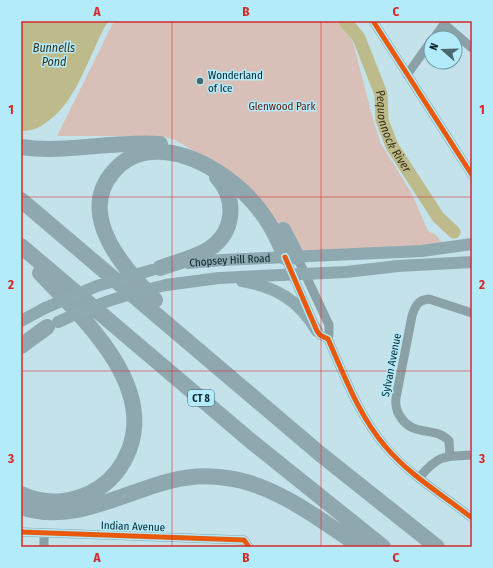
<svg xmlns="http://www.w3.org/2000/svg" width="493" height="568" viewBox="0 0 493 568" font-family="'Fira Sans Condensed',sans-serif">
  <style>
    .green { fill: #d8c0b8 }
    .water { fill: #bdba8c }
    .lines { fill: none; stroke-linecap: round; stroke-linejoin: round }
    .river { stroke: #bdba8c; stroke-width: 13 }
    .street { stroke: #89a1a7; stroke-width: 9 }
    .secondary { stroke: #8ea9b0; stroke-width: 12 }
    .highway { stroke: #8fa8af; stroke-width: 16 }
    .secondary-bridge { stroke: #8ea9b0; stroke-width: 12 }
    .cycleway-casing { stroke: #b4ebfa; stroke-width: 8 }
    .cycleway { stroke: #e8590c; stroke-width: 5 }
    .grid { fill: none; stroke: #d62828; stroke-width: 1; stroke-opacity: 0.55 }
    .poi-dot { fill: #49676e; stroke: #b4ebfa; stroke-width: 1.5 }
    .labels { text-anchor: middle; stroke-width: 3; stroke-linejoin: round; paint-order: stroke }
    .shield { fill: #b4ebfa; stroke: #3b606a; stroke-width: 1 }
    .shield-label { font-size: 10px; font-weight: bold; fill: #07252c }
    .poi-label { font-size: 11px; fill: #07252c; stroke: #b4ebfa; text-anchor: start }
    .park-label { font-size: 11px; fill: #5c1d0a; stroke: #b4ebfa }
    .street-label { font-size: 11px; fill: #07252c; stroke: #b4ebfa }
    .water-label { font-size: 12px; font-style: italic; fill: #383011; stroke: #b4ebfa }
    .neatline { fill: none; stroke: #d62828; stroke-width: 1.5 }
    .grid-label { font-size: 13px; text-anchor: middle; font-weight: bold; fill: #d62828 }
  </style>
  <rect width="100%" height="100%" fill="#c4e2ea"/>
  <path class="green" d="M 114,21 L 339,21 L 353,42 L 373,119 L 381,144 L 411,192 L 428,231 L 436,235 L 443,244 L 422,245 L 327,256 L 290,257 L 222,167 L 175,140 L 165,137 L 131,136 L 57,136 Z"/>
  <path class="water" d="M 21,21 L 109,21 C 103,28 100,37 96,45 C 83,73 71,107 44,124 C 37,129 30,131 21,131 Z"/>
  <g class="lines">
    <path class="river" id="s1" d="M 345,21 L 359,38 L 381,94 L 382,120 L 392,146 L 438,217 L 454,232"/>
    <path class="street" d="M 373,21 L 472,175
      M 444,24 L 472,48
      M 434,38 L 446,21
      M 407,75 L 431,41
      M 285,257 L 317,331 L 320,335 L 328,339 C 344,375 359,416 385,446 C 409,475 443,495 472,518
      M 297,257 L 329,325 L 329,335 L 328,339
      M 450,456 L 449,441 C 436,426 415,437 402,419 C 397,413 395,406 396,398 L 412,316 C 415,306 418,300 429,299 L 472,313
      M 419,478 C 438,455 444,456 472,455
      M 21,532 L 244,540 L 249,547
      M 44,547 L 44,533"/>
    <g class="secondary">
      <path id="s2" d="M 188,263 L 222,260 L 422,251 L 472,244"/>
      <path d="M 242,281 C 276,287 299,300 317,331"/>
      <path d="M 166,285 L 219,278 L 346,272 L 398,266 L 472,262"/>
      <path d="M 21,321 L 45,308"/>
    </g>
    <path class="highway" d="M 21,147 C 67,154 113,140 160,144
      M 21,200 L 319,453 L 437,547
      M 283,230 L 297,257
      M 21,246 L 252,442 L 383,547
      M 160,268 C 176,262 195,258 209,249 C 235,232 237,199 217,177
      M 155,300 C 124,269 76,215 113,172 C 123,160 137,153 152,152 C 195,149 244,185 266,219 C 274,231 280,244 285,257
      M 21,346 L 47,327
      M 21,494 C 47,506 76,503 99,488 C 113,479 123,465 129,450 C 155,383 81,316 40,273
      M 21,507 C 71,525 122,493 170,481 C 189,476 209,475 227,478 C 275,484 322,521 361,547"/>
    <path class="secondary-bridge" d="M 45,308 L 97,286 L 152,270
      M 58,322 C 93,305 128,293 166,285"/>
    <g class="cycleway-casing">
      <path id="cycleway" d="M 373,21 L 472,175
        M 285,257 L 317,331 L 320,335 L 328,339 C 344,375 359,416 385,446 C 409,475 443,495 472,518
        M 21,532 L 244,540 L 249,547"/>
    </g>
    <use href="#cycleway" class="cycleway"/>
  </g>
  <path class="grid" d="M 172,21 L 172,547M 321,21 L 321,547M 21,197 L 472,197M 21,371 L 472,371"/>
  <circle class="poi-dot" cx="200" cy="81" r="4"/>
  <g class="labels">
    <rect class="shield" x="188" y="390" width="26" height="16" rx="3"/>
    <g class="shield-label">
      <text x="201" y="402">CT 8</text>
    </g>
    <g class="poi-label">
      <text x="208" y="79">Wonderland<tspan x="208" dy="13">of Ice</tspan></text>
    </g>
    <g class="park-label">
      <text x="282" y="110">Glenwood Park</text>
    </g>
    <g class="street-label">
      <text dy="4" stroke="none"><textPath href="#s2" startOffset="42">Chopsey Hill Road</textPath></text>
      <text transform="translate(391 365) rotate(-79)" y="4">Sylvan Avenue</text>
      <text transform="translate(133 526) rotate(2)" y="4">Indian Avenue</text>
    </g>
    <g class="water-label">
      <text x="54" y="52">Bunnells<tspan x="54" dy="14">Pond</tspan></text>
      <text dy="4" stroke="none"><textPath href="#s1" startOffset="122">Pequonnock River</textPath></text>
    </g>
  </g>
  <rect width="493" height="568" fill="none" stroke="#b4ebfa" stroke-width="44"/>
  <g transform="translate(443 50) rotate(290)"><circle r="19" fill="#b4ebfa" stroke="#6f9ca8"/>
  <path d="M0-3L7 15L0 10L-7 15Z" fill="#49676e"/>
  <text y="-6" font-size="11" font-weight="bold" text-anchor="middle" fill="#07252c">N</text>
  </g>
  <rect x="22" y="22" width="449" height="524" class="neatline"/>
  <g class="grid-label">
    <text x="97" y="16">A</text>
    <text x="246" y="16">B</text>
    <text x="396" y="16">C</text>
    <text x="11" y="114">1</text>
    <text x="482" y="114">1</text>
    <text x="11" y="289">2</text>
    <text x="482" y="289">2</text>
    <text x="11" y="463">3</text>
    <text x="482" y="463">3</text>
    <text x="97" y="562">A</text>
    <text x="246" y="562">B</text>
    <text x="396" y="562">C</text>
  </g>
</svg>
